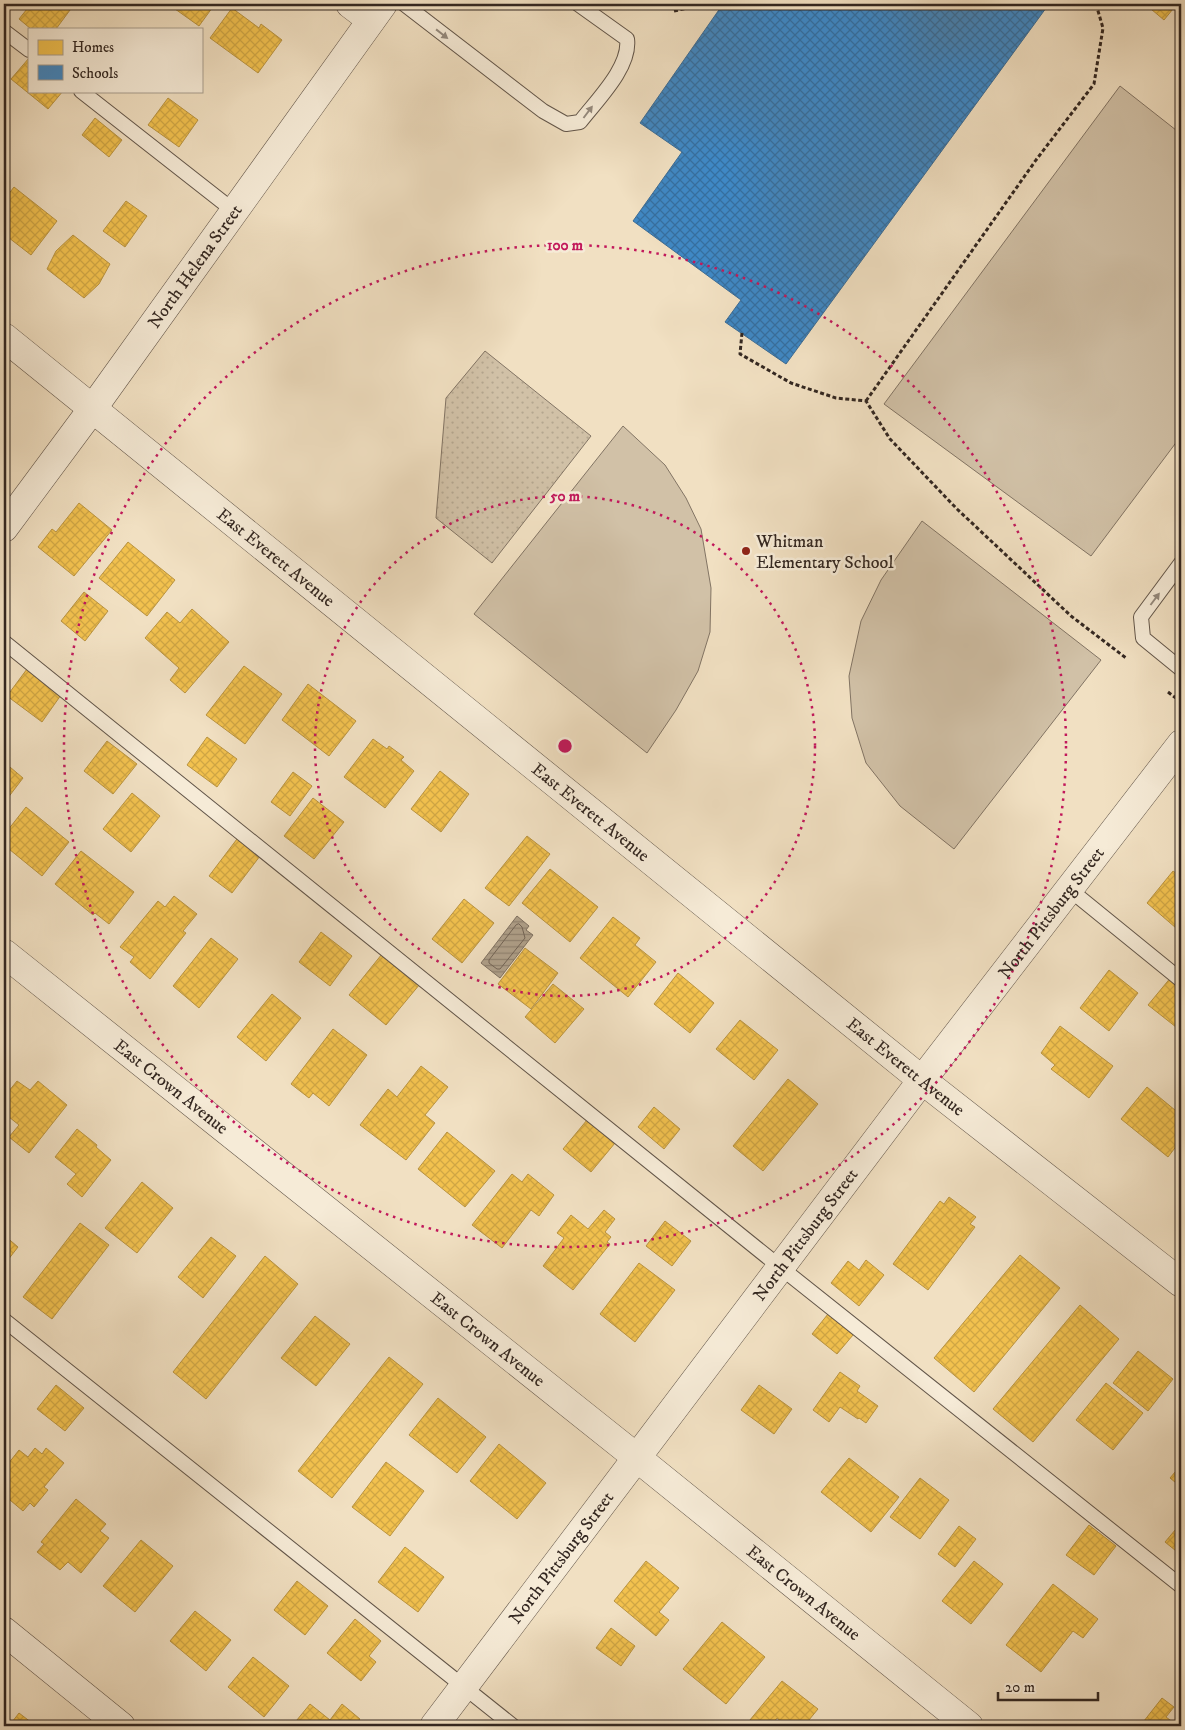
<svg xmlns="http://www.w3.org/2000/svg" width="1185" height="1730" viewBox="0 0 1185 1730" font-family="'IM FELL DW Pica',serif">
  <style>
    .grass { fill: #d1c1a7; stroke: #827464 }
    .park { fill: url(#park-dots); stroke: #827464 }
    .water { fill: url(#water-rules); stroke: #7e7061 }
    .homes { fill: url(#homes-cross-hatch); stroke: #b99340 }
    .schools { fill: url(#schools-cross-hatch); stroke: #3b6b94 }
    .lines { fill: none; stroke-linecap: round; stroke-linejoin: round }
    .shore { stroke: #726456; stroke-width: 1 }
    .service-casing { stroke: #625549; stroke-width: 16 }
    .minor-casing { stroke: #625549; stroke-width: 29 }
    .path { stroke: #332721; stroke-width: 3; stroke-dasharray: 4 2.5; stroke-linecap: butt }
    .service { stroke: #f6ebd7; stroke-width: 14 }
    .minor { stroke: #f6ebd7; stroke-width: 28 }
    .oneway { fill: #94897c }
    .ring { fill: none; stroke: #c2185b; stroke-width: 2.5; stroke-dasharray: 2.5 5 }
    .poi-dot { fill: #8f2418; stroke: #f6ebd7; stroke-width: 2 }
    .labels { text-anchor: middle; stroke-width: 5; stroke-linejoin: round; paint-order: stroke }
    .street-label { font-size: 18px; fill: #332721; stroke: #f6ebd7 }
    .poi-label { font-size: 18px; fill: #332721; stroke: #f6ebd7; text-anchor: start }
    .centre { fill: #c2185b; stroke: #f6ebd7; stroke-width: 2.5 }
    .ring-label { font-size: 15px; text-anchor: middle; font-weight: bold; fill: #c2185b; stroke: #f6ebd7; stroke-width: 5; stroke-linejoin: round; paint-order: stroke }
  </style>
  <defs>
    <pattern id="park-dots" width="8" height="8" patternUnits="userSpaceOnUse" patternTransform="scale(1.25)"><rect width="8" height="8" fill="#d1c1a7"/><path d="M2 2h.1M6 6h.1" fill="none" stroke="#b4a68f" stroke-width="1.8" stroke-linecap="round"/></pattern>
    <pattern id="water-rules" width="6" height="5" patternUnits="userSpaceOnUse" patternTransform="scale(1.25)"><rect width="6" height="5" fill="#b0a18b"/><path d="M0 2.5h6" fill="none" stroke="#908371"/></pattern>
    <pattern id="homes-cross-hatch" width="8" height="8" patternUnits="userSpaceOnUse" patternTransform="scale(1.25)"><rect width="8" height="8" fill="#f2c14e"/><path d="M0 0l8 8M0 8l8-8" fill="none" stroke="#d0a644"/></pattern>
    <pattern id="schools-cross-hatch" width="8" height="8" patternUnits="userSpaceOnUse" patternTransform="scale(1.25)"><rect width="8" height="8" fill="#3f88c5"/><path d="M0 0l8 8M0 8l8-8" fill="none" stroke="#356fa0"/></pattern>
  </defs>
  <rect width="100%" height="100%" fill="#f1e0c2"/>
  <filter id="stains"><feTurbulence type="fractalNoise" baseFrequency=".004" numOctaves="4"/><feColorMatrix values="0 0 0 0 .2 0 0 0 0 .09 0 0 0 0 .02 0 0 0 .5 -.17"/></filter>
  <radialGradient id="worn" r=".72"><stop offset=".6" stop-color="#630" stop-opacity="0"/><stop offset="1" stop-color="#630" stop-opacity=".3"/></radialGradient>
  <path class="grass" d="M 1120,86 L 1181,134 L 1181,436 L 1091,556 L 884,404 Z
    M 623,426 L 665,465 L 686,498 L 701,529 L 711,588 L 710,632 L 698,671 L 676,710 L 647,753 L 474,614 Z
    M 922,521 L 1101,660 L 954,849 L 900,806 L 866,763 L 852,718 L 849,676 L 861,621 L 881,580 Z"/>
  <path class="park" d="M 485,351 L 591,436 L 492,563 L 436,518 L 446,398 Z"/>
  <path class="water" d="M 517,916 L 529,926 L 526,930 L 533,935 L 500,978 L 481,963 Z"/>
  <path class="homes" d="M 31,4 L 70,4 L 73,6 L 56,29 L 31,29 L 19,19 Z
    M 168,4 L 215,4 L 199,26 Z
    M 1145,4 L 1177,4 L 1164,20 Z
    M 232,8 L 259,28 L 261,24 L 282,40 L 258,73 L 210,38 Z
    M 29,58 L 29,91 L 63,91 L 48,109 L 11,79 Z
    M 168,98 L 198,120 L 179,147 L 148,125 Z
    M 95,118 L 122,140 L 109,157 L 82,135 Z
    M 14,187 L 57,221 L 31,255 L 4,234 L 4,200 Z
    M 126,201 L 147,216 L 125,247 L 103,231 Z
    M 73,235 L 110,264 L 99,284 L 84,298 L 47,269 L 56,251 Z
    M 79,503 L 112,530 L 74,576 L 38,547 L 52,529 L 56,532 Z
    M 128,542 L 175,580 L 147,616 L 99,578 Z
    M 84,592 L 108,611 L 85,641 L 61,621 Z
    M 192,609 L 229,642 L 185,693 L 170,680 L 179,668 L 145,638 L 167,612 L 180,623 Z
    M 244,666 L 282,694 L 245,744 L 206,715 Z
    M 27,669 L 61,695 L 42,722 L 7,696 Z
    M 308,684 L 356,721 L 329,756 L 282,720 Z
    M 207,737 L 237,759 L 217,787 L 187,765 Z
    M 373,739 L 387,749 L 389,746 L 404,757 L 401,760 L 414,771 L 385,808 L 344,777 Z
    M 107,741 L 137,764 L 113,794 L 84,771 Z
    M 4,762 L 23,778 L 4,803 Z
    M 440,771 L 469,794 L 441,832 L 411,809 Z
    M 293,772 L 312,786 L 290,816 L 271,802 Z
    M 132,793 L 160,816 L 131,852 L 103,829 Z
    M 313,798 L 344,822 L 314,859 L 284,836 Z
    M 26,807 L 69,842 L 42,876 L 4,845 L 4,835 Z
    M 527,836 L 550,854 L 509,906 L 485,888 Z
    M 237,839 L 260,856 L 232,893 L 209,876 Z
    M 81,851 L 134,892 L 109,924 L 95,913 L 93,915 L 55,884 Z
    M 550,869 L 598,907 L 570,942 L 522,903 Z
    M 1173,871 L 1181,877 L 1181,922 L 1176,928 L 1147,903 Z
    M 174,896 L 197,914 L 183,931 L 186,933 L 150,979 L 130,962 L 134,957 L 120,947 L 158,901 L 165,907 Z
    M 464,899 L 494,923 L 462,963 L 432,939 Z
    M 613,917 L 640,938 L 635,945 L 656,962 L 628,997 L 580,958 Z
    M 321,932 L 352,956 L 330,986 L 299,962 Z
    M 211,938 L 238,959 L 199,1008 L 173,986 Z
    M 525,948 L 558,973 L 531,1009 L 498,984 Z
    M 382,954 L 420,984 L 386,1025 L 349,995 Z
    M 1109,970 L 1138,993 L 1109,1031 L 1080,1008 Z
    M 678,973 L 714,1003 L 690,1033 L 654,1004 Z
    M 1172,976 L 1181,983 L 1181,1031 L 1148,1005 Z
    M 553,984 L 584,1009 L 555,1043 L 525,1017 Z
    M 272,994 L 301,1018 L 266,1061 L 237,1037 Z
    M 740,1020 L 778,1050 L 754,1080 L 716,1049 Z
    M 1060,1026 L 1113,1066 L 1089,1098 L 1051,1069 L 1055,1065 L 1041,1053 Z
    M 333,1029 L 367,1055 L 329,1106 L 313,1093 L 309,1098 L 291,1084 Z
    M 421,1066 L 448,1087 L 425,1115 L 435,1123 L 406,1160 L 360,1125 L 388,1089 L 397,1097 Z
    M 788,1079 L 818,1104 L 763,1171 L 733,1146 Z
    M 17,1081 L 30,1090 L 38,1081 L 67,1105 L 29,1153 L 9,1137 L 19,1125 L 4,1113 L 4,1097 Z
    M 1147,1087 L 1181,1115 L 1181,1140 L 1168,1157 L 1121,1119 Z
    M 654,1107 L 680,1129 L 664,1149 L 638,1127 Z
    M 587,1120 L 615,1143 L 591,1172 L 563,1149 Z
    M 77,1129 L 97,1145 L 96,1147 L 111,1160 L 82,1197 L 67,1184 L 76,1174 L 55,1157 Z
    M 447,1132 L 495,1171 L 465,1207 L 418,1169 Z
    M 512,1174 L 522,1182 L 528,1174 L 554,1195 L 539,1216 L 531,1210 L 502,1248 L 472,1225 Z
    M 142,1182 L 173,1208 L 137,1253 L 105,1228 Z
    M 949,1197 L 976,1217 L 970,1224 L 975,1227 L 928,1290 L 893,1264 L 940,1201 L 944,1204 Z
    M 604,1210 L 615,1219 L 605,1232 L 611,1237 L 607,1242 L 610,1244 L 573,1290 L 543,1266 L 564,1238 L 557,1233 L 571,1215 L 588,1229 Z
    M 665,1221 L 691,1241 L 672,1266 L 646,1246 Z
    M 80,1223 L 109,1245 L 52,1319 L 23,1297 Z
    M 4,1235 L 18,1247 L 4,1265 Z
    M 211,1237 L 236,1256 L 203,1298 L 178,1277 Z
    M 1020,1255 L 1060,1288 L 974,1392 L 934,1358 Z
    M 265,1256 L 298,1284 L 206,1399 L 173,1372 Z
    M 866,1260 L 884,1275 L 859,1306 L 831,1283 L 848,1261 L 859,1270 Z
    M 639,1263 L 675,1290 L 635,1342 L 600,1314 Z
    M 1080,1305 L 1119,1339 L 1033,1442 L 993,1409 Z
    M 828,1314 L 853,1335 L 837,1354 L 812,1334 Z
    M 315,1316 L 350,1344 L 316,1386 L 281,1358 Z
    M 1138,1351 L 1173,1379 L 1148,1411 L 1113,1383 Z
    M 389,1357 L 423,1384 L 332,1498 L 298,1471 Z
    M 840,1372 L 860,1386 L 857,1391 L 878,1406 L 866,1423 L 859,1418 L 858,1419 L 840,1407 L 829,1422 L 813,1410 Z
    M 1106,1383 L 1143,1413 L 1113,1450 L 1076,1420 Z
    M 56,1385 L 84,1408 L 65,1431 L 37,1409 Z
    M 759,1385 L 792,1409 L 774,1434 L 741,1410 Z
    M 438,1398 L 486,1437 L 457,1473 L 409,1435 Z
    M 499,1444 L 546,1483 L 517,1519 L 470,1481 Z
    M 35,1448 L 42,1454 L 46,1448 L 64,1463 L 44,1487 L 48,1490 L 34,1507 L 30,1503 L 23,1511 L 4,1495 L 4,1492 L 8,1487 L 4,1483 L 4,1469 L 19,1450 L 28,1457 Z
    M 849,1458 L 899,1497 L 871,1532 L 821,1492 Z
    M 386,1462 L 424,1491 L 390,1536 L 352,1507 Z
    M 1181,1465 L 1181,1487 L 1170,1478 Z
    M 920,1478 L 949,1500 L 920,1539 L 890,1517 Z
    M 76,1499 L 106,1524 L 100,1531 L 109,1538 L 81,1573 L 68,1562 L 60,1570 L 37,1552 L 44,1544 L 41,1542 Z
    M 1181,1523 L 1181,1555 L 1165,1542 Z
    M 1089,1525 L 1116,1546 L 1094,1575 L 1066,1555 Z
    M 959,1526 L 976,1539 L 955,1567 L 938,1554 Z
    M 141,1540 L 173,1566 L 135,1612 L 103,1586 Z
    M 405,1547 L 444,1577 L 418,1612 L 378,1582 Z
    M 646,1561 L 679,1588 L 659,1612 L 669,1620 L 656,1636 L 614,1601 Z
    M 974,1561 L 1003,1584 L 971,1624 L 942,1601 Z
    M 297,1581 L 328,1606 L 305,1635 L 274,1610 Z
    M 1053,1584 L 1098,1619 L 1083,1638 L 1073,1631 L 1041,1672 L 1006,1645 Z
    M 195,1611 L 231,1640 L 206,1671 L 170,1641 Z
    M 355,1619 L 381,1641 L 369,1656 L 376,1662 L 361,1681 L 327,1653 Z
    M 722,1622 L 765,1657 L 726,1704 L 683,1669 Z
    M 611,1628 L 635,1646 L 621,1666 L 596,1648 Z
    M 253,1657 L 289,1686 L 264,1717 L 228,1687 Z
    M 782,1681 L 818,1709 L 804,1726 L 787,1726 L 777,1718 L 771,1726 L 745,1726 Z
    M 1162,1698 L 1174,1707 L 1166,1717 L 1178,1726 L 1140,1726 Z
    M 310,1704 L 330,1720 L 342,1704 L 360,1719 L 354,1726 L 292,1726 Z
    M 19,1713 L 36,1726 L 9,1726 Z"/>
  <path class="schools" d="M 723,4 L 1049,4 L 786,364 L 725,322 L 741,300 L 633,221 L 682,152 L 640,123 Z"/>
  <g class="lines">
    <path class="shore" d="M 519,924 L 522,927 L 525,938 L 500,969 L 497,969 L 489,963 L 489,960 L 516,925 Z"/>
    <g class="service-casing">
      <path id="service" d="M 404,4 L 543,111 L 566,124 L 580,122 C 596,101 631,67 627,39 L 578,4
        M 4,31 L 29,50
        M 81,91 L 234,211
        M 1181,563 L 1141,617 L 1143,638 L 1181,669
        M 4,642 L 780,1267 L 1181,1586
        M 1069,889 L 1181,980
        M 4,1320 L 513,1726"/>
    </g>
    <g class="minor-casing">
      <g id="minor">
        <path d="M 350,4 L 371,20"/>
        <path id="s1" d="M 4,337 L 922,1080 L 1181,1283"/>
        <path id="s2" d="M 4,528 L 93,408 L 383,4"/>
        <path id="s3" d="M 4,953 L 636,1457 L 969,1726"/>
        <path d="M 4,1631 L 121,1726"/>
        <path id="s4" d="M 434,1726 L 922,1080 L 1181,744"/>
      </g>
    </g>
    <path class="path" d="M 674,11 L 707,4
      M 742,333 L 740,354 L 791,383 L 836,398 L 866,401 L 890,439 L 957,509 L 1071,616 L 1126,658
      M 866,401 L 1036,160 L 1094,84 L 1103,28 L 1096,4
      M 1168,692 L 1181,702"/>
    <use href="#service" class="service"/>
    <use href="#minor" class="minor"/>
  </g>
  <defs><path id="oneway-solid" d="M-6-.8H1V-3.2L6.5 0L1 3.2V.8H-6Z" transform="scale(1.25)"/></defs>
  <g class="oneway">
    <use href="#oneway-solid" transform="translate(442 34) rotate(38)"/>
    <use href="#oneway-solid" transform="translate(588 112) rotate(-53)"/>
    <use href="#oneway-solid" transform="translate(1155 599) rotate(-53)"/>
  </g>
  <g class="ring">
    <circle cx="565" cy="746" r="250"/>
    <circle cx="565" cy="746" r="501"/>
  </g>
  <circle class="poi-dot" cx="746" cy="551" r="5"/>
  <g class="labels">
    <g class="street-label">
      <text dy="6" stroke="none"><textPath href="#s2" startOffset="324">North Helena Street</textPath></text>
      <text dy="6" stroke="none"><textPath href="#s1" startOffset="350">East Everett Avenue</textPath></text>
      <text dy="6" stroke="none"><textPath href="#s1" startOffset="755">East Everett Avenue</textPath></text>
      <text dy="6" stroke="none"><textPath href="#s4" startOffset="1021">North Pittsburg Street</textPath></text>
      <text dy="6" stroke="none"><textPath href="#s1" startOffset="1160">East Everett Avenue</textPath></text>
      <text dy="6" stroke="none"><textPath href="#s3" startOffset="214">East Crown Avenue</textPath></text>
      <text dy="6" stroke="none"><textPath href="#s4" startOffset="616">North Pittsburg Street</textPath></text>
      <text dy="6" stroke="none"><textPath href="#s3" startOffset="619">East Crown Avenue</textPath></text>
      <text dy="6" stroke="none"><textPath href="#s4" startOffset="211">North Pittsburg Street</textPath></text>
      <text dy="6" stroke="none"><textPath href="#s3" startOffset="1024">East Crown Avenue</textPath></text>
    </g>
    <g class="poi-label">
      <text x="756" y="547">Whitman<tspan x="756" dy="21">Elementary School</tspan></text>
    </g>
  </g>
  <circle cx="565" cy="746" r="8" class="centre"/>
  <g class="ring-label">
    <text x="565" y="250">100 m</text>
    <text x="565" y="501">50 m</text>
  </g>
  <rect width="1185" height="1730" fill="none" stroke="#f1e0c2" stroke-width="20"/>
  <rect x="5" y="5" width="1175" height="1720" fill="none" stroke="#332721" stroke-width="2.5"/>
  <rect x="10" y="10" width="1165" height="1710" fill="none" stroke="#332721"/>
  <rect x="28" y="28" width="175" height="65" fill="#f6ebd7" stroke="#a89d8e"/>
  <rect x="38" y="40" width="25" height="15" fill="#f2c14e" stroke="#a89d8e"/>
  <text x="72" y="52" font-size="15" fill="#332721">Homes</text>
  <rect x="38" y="65" width="25" height="15" fill="#3f88c5" stroke="#a89d8e"/>
  <text x="72" y="78" font-size="15" fill="#332721">Schools</text>
  <path d="M998 1692v8h100v-8" fill="none" stroke="#332721" stroke-width="2.5"/>
  <text x="1005" y="1692" font-size="15" fill="#332721" stroke="#f6ebd7" stroke-width="4" paint-order="stroke">20 m</text>
  <rect width="100%" height="100%" filter="url(#stains)"/>
  <rect width="100%" height="100%" fill="url(#worn)"/>
</svg>
